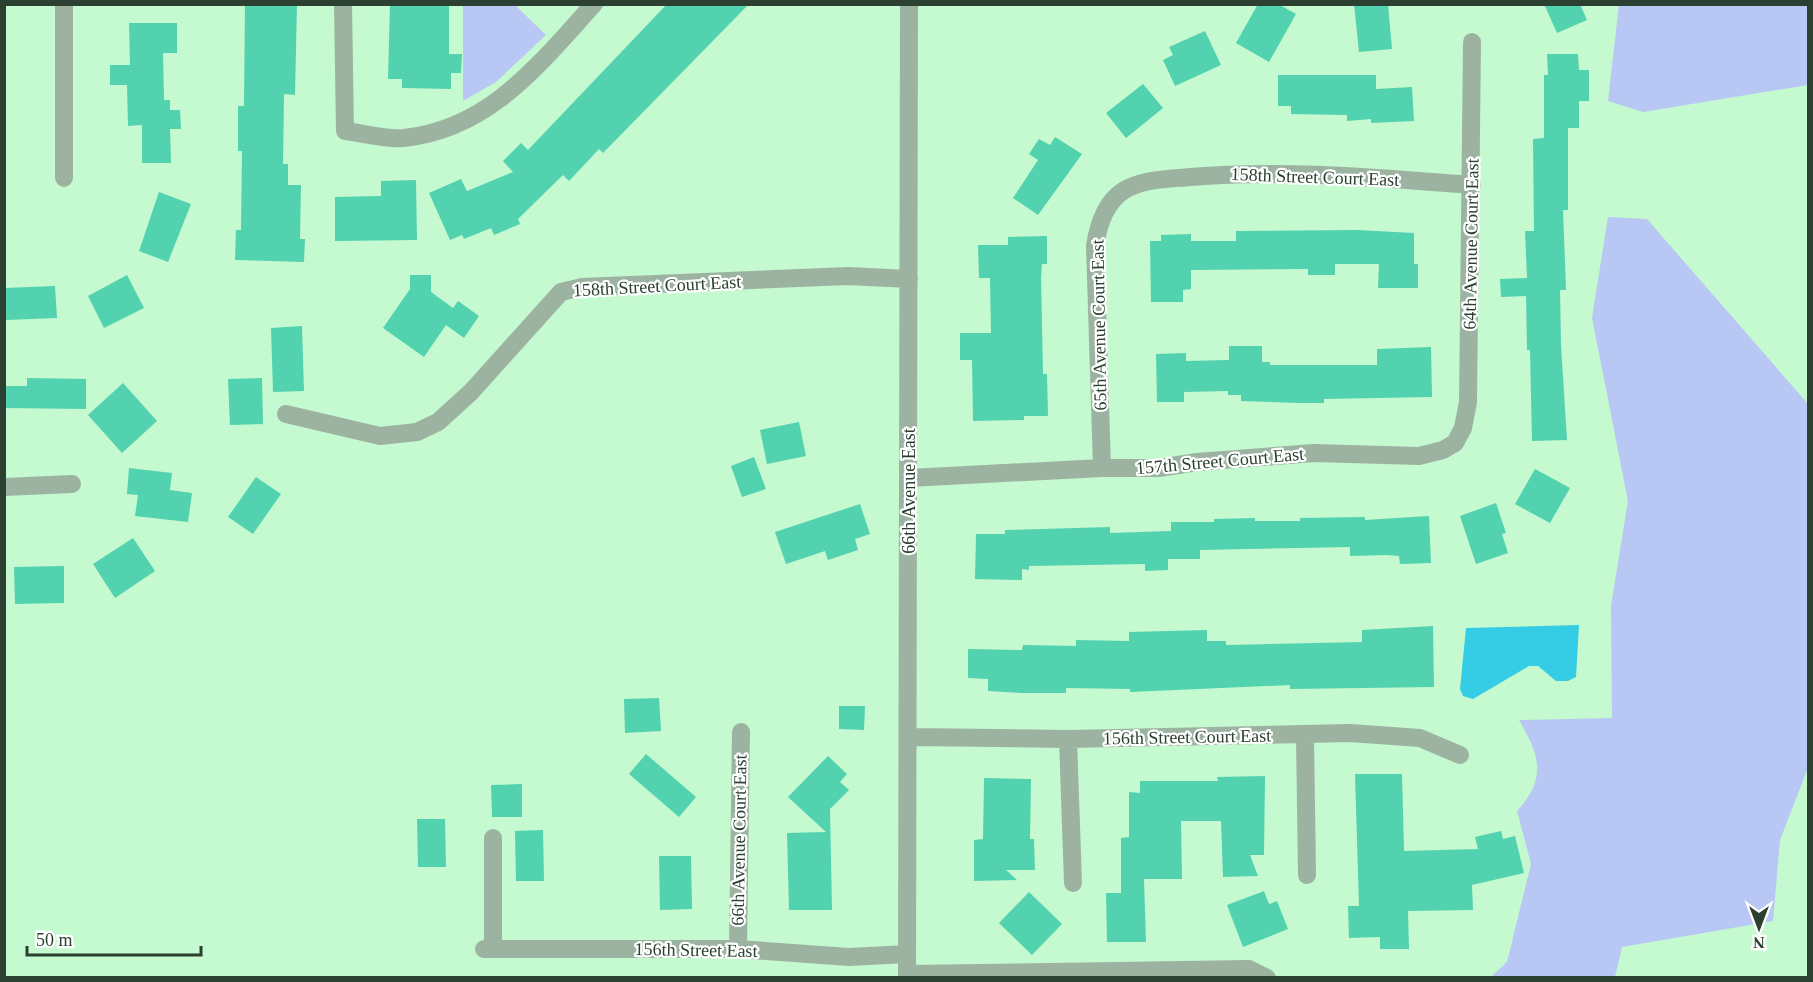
<svg xmlns="http://www.w3.org/2000/svg" width="1813" height="982" viewBox="0 0 1813 982" font-family="'Times New Roman',serif">
  <style>
    .green { fill: #b9c7f4 }
    .water { fill: #35cde5 }
    .building { fill: #52d2ae }
    .lines { fill: none; stroke-linecap: round; stroke-linejoin: round }
    .minor { stroke: #9db3a2; stroke-width: 18 }
    .labels { text-anchor: middle; stroke-width: 4.5; stroke-linejoin: round; paint-order: stroke }
    .street-label { font-size: 18px; fill: #2b4030; stroke: #fff }
  </style>
  <rect width="100%" height="100%" fill="#c5f9d0"/>
  <path class="green" d="M 1619,4 L 1808,5 L 1808,85 L 1643,112 L 1608,101 Z
    M 463,5 L 515,5 L 546,35 L 496,82 L 463,101 Z
    M 1608,217 L 1647,219 L 1808,404 L 1808,768 L 1780,840 L 1773,921 L 1622,947 L 1615,977 L 1491,977 L 1507,962 L 1531,864 L 1517,811 C 1547,778 1540,756 1519,720 L 1612,718 L 1611,606 L 1628,501 L 1592,318 Z"/>
  <path class="water" d="M 1579,625 L 1576,677 L 1568,681 L 1556,681 L 1538,666 L 1529,666 L 1473,699 L 1463,696 L 1460,689 L 1466,628 Z"/>
  <path class="building" d="M 245,4 L 297,4 L 295,95 L 284,94 L 283,164 L 288,164 L 288,185 L 301,185 L 300,239 L 305,239 L 304,262 L 235,260 L 236,230 L 241,230 L 242,151 L 238,151 L 238,106 L 244,106 Z
    M 390,4 L 449,4 L 449,54 L 462,54 L 461,73 L 451,73 L 451,89 L 402,88 L 402,79 L 388,79 Z
    M 667,4 L 749,4 L 603,153 L 599,149 L 569,181 L 563,175 L 518,219 L 520,224 L 494,235 L 491,228 L 464,239 L 462,235 L 450,240 L 429,193 L 461,179 L 467,191 L 513,172 L 503,161 L 521,143 L 528,150 Z
    M 1258,4 L 1278,4 L 1296,14 L 1269,62 L 1236,43 Z
    M 1354,4 L 1388,4 L 1392,49 L 1359,52 Z
    M 1544,4 L 1580,4 L 1587,20 L 1557,33 Z
    M 129,23 L 177,23 L 177,53 L 163,53 L 164,100 L 170,100 L 170,110 L 180,110 L 181,129 L 170,129 L 171,163 L 142,163 L 142,125 L 128,126 L 127,85 L 110,85 L 110,65 L 130,65 Z
    M 1205,31 L 1221,65 L 1175,86 L 1163,60 L 1173,55 L 1169,47 Z
    M 1547,54 L 1578,54 L 1579,70 L 1589,70 L 1589,101 L 1579,101 L 1579,128 L 1568,128 L 1568,210 L 1563,210 L 1566,290 L 1560,290 L 1561,345 L 1567,440 L 1532,441 L 1530,350 L 1527,350 L 1526,296 L 1501,297 L 1500,279 L 1527,278 L 1525,231 L 1534,231 L 1533,139 L 1544,138 L 1544,75 L 1548,75 Z
    M 1278,75 L 1376,75 L 1376,89 L 1412,87 L 1414,121 L 1371,123 L 1371,119 L 1347,121 L 1347,115 L 1291,114 L 1291,106 L 1278,106 Z
    M 1143,84 L 1163,108 L 1126,138 L 1106,113 Z
    M 1055,137 L 1082,154 L 1038,215 L 1013,198 L 1038,160 L 1029,154 L 1039,139 L 1050,145 Z
    M 416,180 L 417,240 L 335,241 L 335,197 L 381,196 L 381,181 Z
    M 159,192 L 191,204 L 168,262 L 139,251 Z
    M 1357,230 L 1414,233 L 1414,264 L 1418,264 L 1418,288 L 1378,288 L 1379,264 L 1335,264 L 1335,275 L 1308,275 L 1308,269 L 1191,270 L 1191,289 L 1183,290 L 1183,302 L 1151,302 L 1150,241 L 1161,241 L 1161,235 L 1191,234 L 1191,241 L 1236,241 L 1236,231 Z
    M 1047,236 L 1047,264 L 1042,264 L 1041,277 L 1043,374 L 1047,374 L 1048,416 L 1024,416 L 1024,420 L 973,421 L 972,360 L 960,360 L 960,333 L 991,333 L 990,278 L 979,278 L 978,245 L 1008,245 L 1008,237 Z
    M 127,275 L 144,308 L 104,328 L 88,296 Z
    M 410,275 L 431,275 L 431,292 L 453,308 L 458,301 L 479,316 L 464,338 L 446,325 L 424,357 L 383,328 L 410,289 Z
    M 55,286 L 57,318 L 6,320 L 4,288 Z
    M 302,326 L 304,391 L 273,392 L 271,328 Z
    M 1229,346 L 1262,346 L 1262,362 L 1270,362 L 1270,365 L 1377,365 L 1377,349 L 1431,347 L 1432,397 L 1324,399 L 1324,403 L 1299,403 L 1241,401 L 1241,395 L 1228,395 L 1228,391 L 1184,392 L 1184,402 L 1157,402 L 1156,354 L 1186,353 L 1186,361 L 1229,360 Z
    M 27,378 L 86,379 L 86,409 L 4,408 L 4,386 L 27,386 Z
    M 262,378 L 263,424 L 230,425 L 228,379 Z
    M 123,383 L 157,421 L 122,453 L 88,415 Z
    M 799,422 L 806,456 L 767,464 L 760,430 Z
    M 754,457 L 766,489 L 742,497 L 731,466 Z
    M 129,468 L 172,473 L 170,490 L 192,493 L 188,522 L 135,516 L 138,495 L 127,494 Z
    M 1535,469 L 1570,488 L 1550,523 L 1515,504 Z
    M 256,477 L 281,494 L 253,534 L 228,517 Z
    M 1496,503 L 1506,533 L 1502,534 L 1508,553 L 1476,564 L 1460,516 Z
    M 860,504 L 870,534 L 855,539 L 858,550 L 828,560 L 825,551 L 786,564 L 775,532 Z
    M 1429,516 L 1431,563 L 1400,564 L 1399,556 L 1386,555 L 1350,556 L 1350,547 L 1200,550 L 1200,559 L 1168,559 L 1168,570 L 1145,571 L 1145,564 L 1029,566 L 1029,570 L 1022,569 L 1022,580 L 975,579 L 976,534 L 1005,534 L 1005,530 L 1110,527 L 1110,533 L 1171,531 L 1171,522 L 1214,522 L 1214,519 L 1255,518 L 1255,521 L 1300,521 L 1300,518 L 1365,517 L 1365,520 Z
    M 133,538 L 155,571 L 115,598 L 93,564 Z
    M 64,566 L 64,603 L 15,604 L 14,567 Z
    M 1433,626 L 1434,687 L 1290,689 L 1290,685 L 1130,692 L 1130,689 L 1066,688 L 1066,693 L 1022,693 L 988,691 L 988,679 L 968,678 L 968,649 L 1022,650 L 1023,645 L 1076,646 L 1076,640 L 1129,641 L 1129,632 L 1207,630 L 1207,641 L 1226,641 L 1226,645 L 1362,642 L 1362,630 Z
    M 659,698 L 661,731 L 625,733 L 624,699 Z
    M 839,706 L 865,706 L 864,730 L 839,729 Z
    M 646,754 L 696,797 L 679,817 L 629,774 Z
    M 828,756 L 847,774 L 840,782 L 849,790 L 830,809 L 832,910 L 789,910 L 787,833 L 826,832 L 788,797 Z
    M 1355,774 L 1402,774 L 1404,851 L 1478,849 L 1475,837 L 1501,831 L 1503,839 L 1515,836 L 1524,873 L 1472,885 L 1473,910 L 1408,911 L 1409,949 L 1380,949 L 1380,937 L 1349,938 L 1348,906 L 1359,906 Z
    M 1265,776 L 1264,855 L 1250,855 L 1258,876 L 1223,877 L 1221,821 L 1181,821 L 1182,879 L 1144,879 L 1146,942 L 1107,942 L 1106,893 L 1121,893 L 1121,838 L 1129,837 L 1129,792 L 1140,793 L 1140,781 L 1218,781 L 1217,777 Z
    M 984,778 L 1031,779 L 1030,839 L 1034,839 L 1035,870 L 1006,870 L 1017,880 L 974,881 L 974,840 L 983,839 Z
    M 522,784 L 522,817 L 492,817 L 491,785 Z
    M 417,819 L 445,819 L 446,867 L 418,867 Z
    M 543,830 L 544,881 L 516,881 L 515,831 Z
    M 659,856 L 691,856 L 692,909 L 660,910 Z
    M 1264,891 L 1269,904 L 1277,901 L 1288,929 L 1243,947 L 1227,905 Z
    M 1029,892 L 1062,924 L 1032,955 L 999,923 Z"/>
  <g class="lines">
    <path class="minor" d="M 343,4 L 345,131 C 363,133 386,140 404,138 C 490,129 539,64 594,4
      M 64,178 L 64,4
      M 286,414 L 380,436 L 417,432 L 438,422 L 471,392 L 561,292 L 582,287 L 848,276 L 909,279
      M 1102,468 L 1095,246 C 1098,226 1105,203 1123,191 C 1141,179 1169,179 1190,177 C 1284,169 1378,178 1472,185
      M 909,478 L 1102,468 L 1159,468 L 1197,462 L 1314,453 L 1419,456 L 1443,450 L 1455,443 L 1463,428 L 1468,402 L 1472,42
      M 4,487 L 72,484
      M 1305,736 L 1307,875
      M 910,737 L 1068,739 L 1350,733 L 1420,738 L 1460,755
      M 1068,739 L 1073,883
      M 493,838 L 493,949
      M 484,949 L 738,949 L 849,957 L 907,954
      M 738,949 L 741,732
      M 907,974 L 1249,969 L 1267,978
      M 907,978 L 909,4"/>
  </g>
  <g class="labels">
    <g class="street-label">
      <text transform="translate(1315 177) rotate(2)" y="6">158th Street Court East</text>
      <text transform="translate(1471 244) rotate(-89)" y="6">64th Avenue Court East</text>
      <text transform="translate(657 286) rotate(-3)" y="6">158th Street Court East</text>
      <text transform="translate(1099 325) rotate(-91)" y="6">65th Avenue Court East</text>
      <text transform="translate(1220 461) rotate(-5)" y="6">157th Street Court East</text>
      <text transform="translate(909 491) rotate(-90)" y="6">66th Avenue East</text>
      <text transform="translate(1187 737) rotate(-1)" y="6">156th Street Court East</text>
      <text transform="translate(739 840) rotate(-89)" y="6">66th Avenue Court East</text>
      <text transform="translate(696 950) rotate(1)" y="6">156th Street East</text>
    </g>
  </g>
  <rect width="1813" height="982" fill="none" stroke="#2b4030" stroke-width="12"/>
  <g transform="translate(1759 928) rotate(180)" stroke="#ffffff" stroke-width="4.5" paint-order="stroke">
  <path d="M0-4.5L10 22L0 15L-10 22Z" fill="#2b4030"/>
  <text y="-9" font-size="16" font-weight="bold" text-anchor="middle" fill="#2b4030">N</text>
  </g>
  <path d="M27 946v9h174v-9" fill="none" stroke="#2b4030" stroke-width="3"/>
  <text x="36" y="946" font-size="18" fill="#2b4030" stroke="#ffffff" stroke-width="4.5" paint-order="stroke">50 m</text>
</svg>
